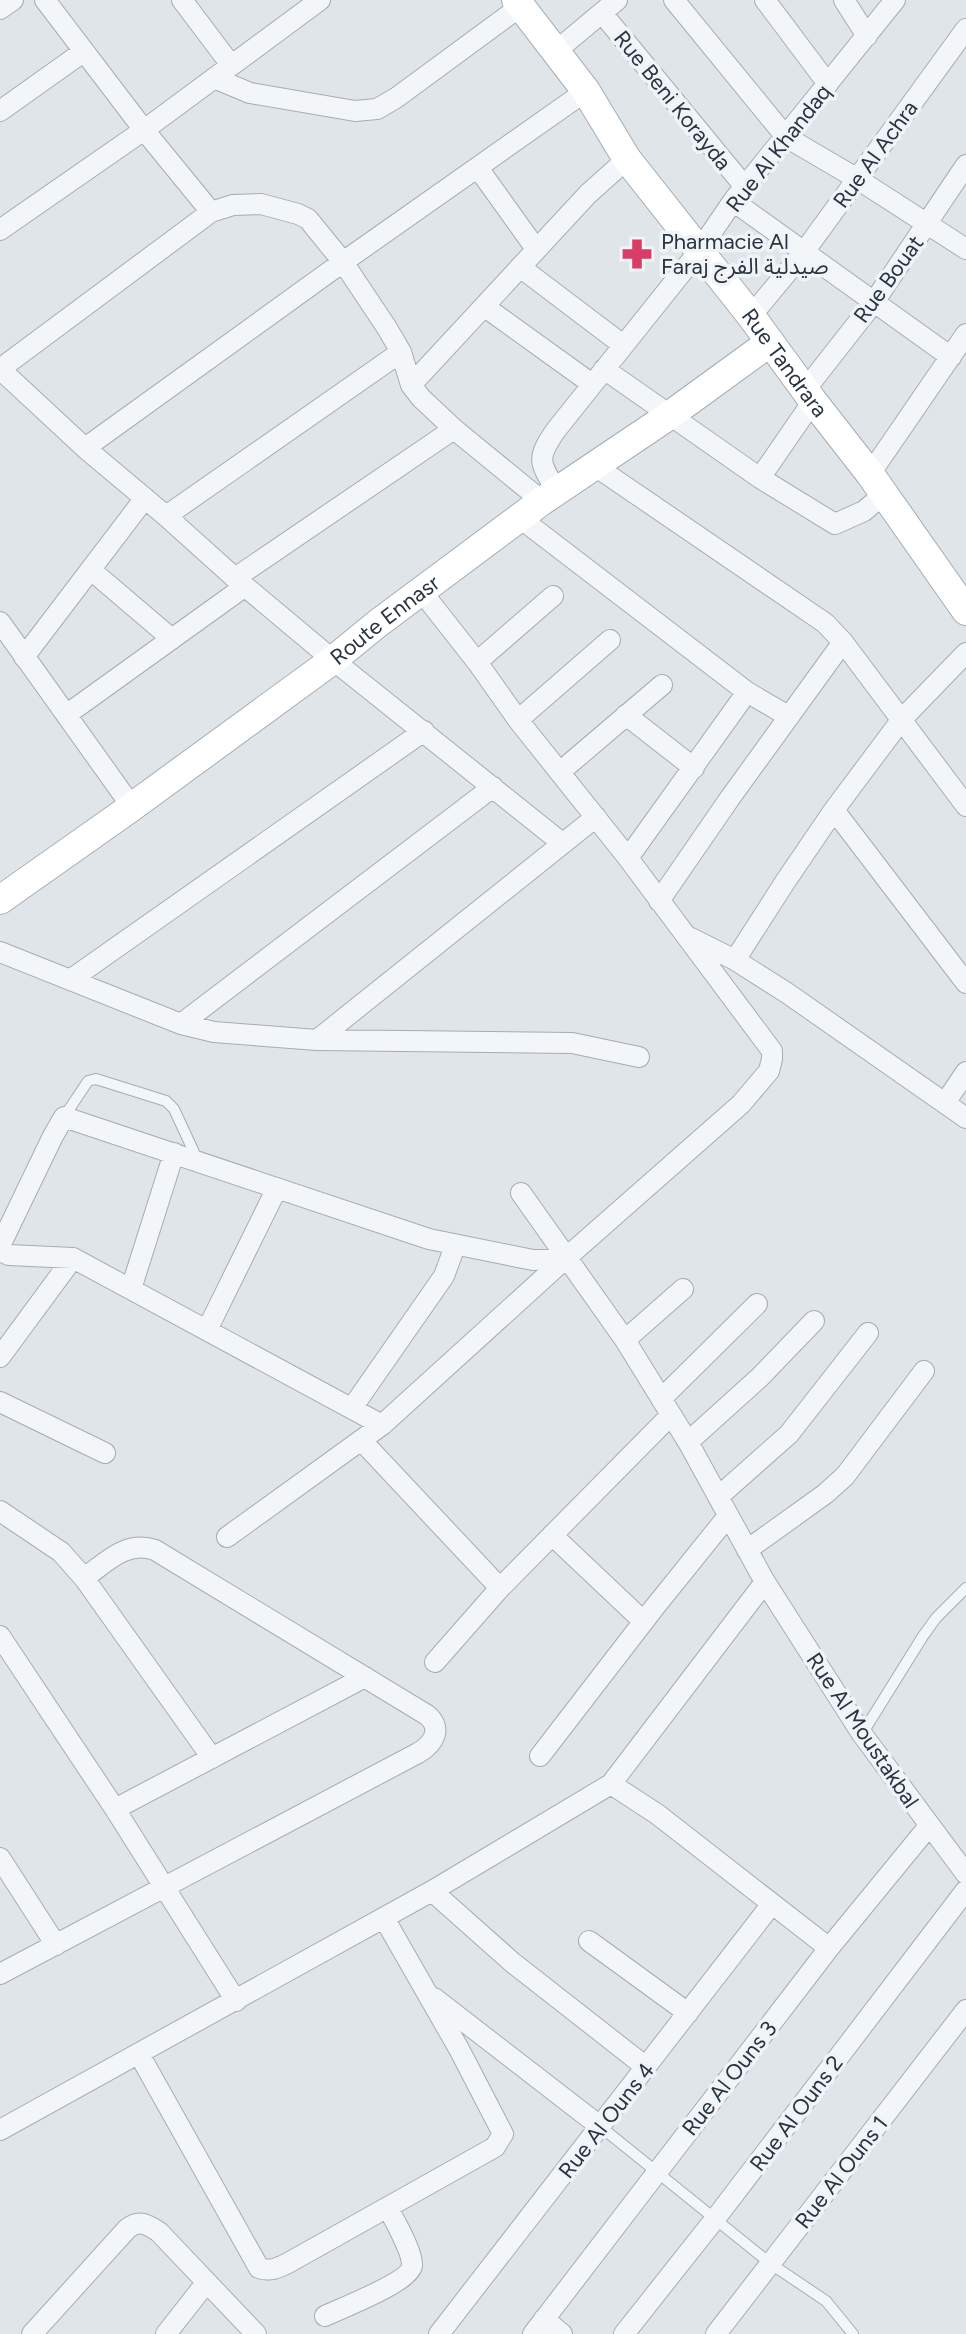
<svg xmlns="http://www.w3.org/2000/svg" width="966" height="2334" viewBox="0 0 966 2334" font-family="Figtree,'Noto Sans Arabic',sans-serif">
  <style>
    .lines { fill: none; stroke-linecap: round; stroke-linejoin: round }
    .lane-casing { stroke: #a5acb5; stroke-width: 12 }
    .street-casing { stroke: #a5acb5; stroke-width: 22 }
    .secondary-casing { stroke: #a5acb5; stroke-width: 30 }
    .lane { stroke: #f3f6f8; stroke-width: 10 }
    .street { stroke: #f3f6f8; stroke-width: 20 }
    .secondary { stroke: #fff; stroke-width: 28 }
    .labels { text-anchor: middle; stroke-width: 7; stroke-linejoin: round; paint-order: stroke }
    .street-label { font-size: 22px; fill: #283443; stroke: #f0f4f7 }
    .poi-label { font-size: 22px; fill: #283443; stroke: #f0f4f7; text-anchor: start }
  </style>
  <rect width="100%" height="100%" fill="#e0e5ea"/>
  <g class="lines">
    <g class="lane-casing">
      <path id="lane" d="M 64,1117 L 88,1081 L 96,1079 L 166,1101 L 174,1109 L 198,1161
        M 862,1734 L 923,1636 L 936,1618 L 966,1588
        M 601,2127 L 771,2264 L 826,2301 L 853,2334"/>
    </g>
    <g class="street-casing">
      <path id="street" d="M 45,0 L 144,130 L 211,212 L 233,205 L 261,204 L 298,214 L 308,219 L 343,262 L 387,328 L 401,352 L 411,385 L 421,398 L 454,429 L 542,501
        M 182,0 L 231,65
        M 674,0 L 786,137 L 856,178 L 966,249
        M 765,0 L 828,84
        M 844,0 L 867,36
        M 0,9 L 13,0
        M 602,13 L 745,187
        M 556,51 L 617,0
        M 214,78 L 250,93 L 355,111 L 377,109 L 396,98 L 521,6
        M 0,111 L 83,52
        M 478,168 L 536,249
        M 733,201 L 951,357
        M 211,212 L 0,369 L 85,448 L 166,516 L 235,578 L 333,660 L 562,843
        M 0,230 L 144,130 L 320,0
        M 520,267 L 623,345
        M 485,307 L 592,384
        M 751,316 L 804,252 L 966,29
        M 604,369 L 760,478 L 835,524 L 864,511 L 884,494
        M 411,385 L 588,194 L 627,159
        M 805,390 L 874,302 L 966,165
        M 85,448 L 343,262 L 586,91
        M 595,466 L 825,623 L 843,642 L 966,806
        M 870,474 L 966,334
        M 760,478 L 813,401
        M 557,491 C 539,462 536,459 556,430 L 699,251 L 733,201 L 895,0
        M 166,516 L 401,352
        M 520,518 L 747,692 L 788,716
        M 91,570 L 172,639
        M 235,578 L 454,429
        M 0,622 L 132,807
        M 24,657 L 145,498
        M 477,662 L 553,596
        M 66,715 L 244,587
        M 626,715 L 694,768
        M 518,720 L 610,640
        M 561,771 L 662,685
        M 834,810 L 966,983
        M 628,858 L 747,692
        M 659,901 L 730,798 L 843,642
        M 691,938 L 735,960 L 787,993 L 966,1118
        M 0,952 L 181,1024 L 214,1032 L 317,1040 L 596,817
        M 735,960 L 785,882 L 834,810 L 902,719 L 966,653
        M 70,980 L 424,731
        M 181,1024 L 493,787
        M 317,1040 L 572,1043 L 639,1057
        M 945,1103 L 966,1072
        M 521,1193 L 625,1340 L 688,1442 L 765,1582 L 862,1734 L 966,1874
        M 0,1246 L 53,1136 L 64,1117 L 429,1239 L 533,1260 L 566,1258
        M 0,1251 L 9,1255 L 73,1258 L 382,1425
        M 131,1289 L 174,1153
        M 207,1330 L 277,1188
        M 625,1340 L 683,1289
        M 0,1357 L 73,1258
        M 661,1399 L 757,1304
        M 0,1402 L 105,1453
        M 352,1408 L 444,1276 L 455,1246
        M 361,1440 L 500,1588
        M 688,1442 L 759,1378 L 814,1321
        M 718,1497 L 789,1434 L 868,1333
        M 0,1511 L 61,1552 L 84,1578 L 212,1758
        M 552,1535 L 643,1621
        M 227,1537 L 382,1425 L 566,1258 L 741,1104 L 769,1071 L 772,1059 L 772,1051 L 628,858 L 518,720 L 477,662 L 422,592
        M 747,1550 L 825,1494 L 845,1476 L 924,1371
        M 0,1636 L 115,1809 L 236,2001
        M 435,1662 L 500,1588 L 670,1416
        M 540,1756 L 654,1608 L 728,1516
        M 611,1784 L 657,1814 L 829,1948
        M 115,1809 L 365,1677
        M 0,1858 L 56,1945
        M 432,1891 L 513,1963 L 646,2067
        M 589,1941 L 688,2013
        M 0,1974 L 418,1753 C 434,1744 443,1728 427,1715 L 155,1550 C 126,1540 107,1562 84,1578
        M 434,1998 L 601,2127
        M 139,2054 L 259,2268 C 270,2272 278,2268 288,2263 L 495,2147 L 503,2134 L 459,2049 L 384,1918
        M 0,2130 L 432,1891 L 611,1784 L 765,1582
        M 325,2316 C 342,2308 409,2282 412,2266 C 413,2251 394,2221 388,2207
        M 544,2319 L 562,2334
        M 32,2334 L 127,2229 C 139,2219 147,2224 159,2232 L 256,2334
        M 166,2334 L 206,2283
        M 439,2334 L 771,1905
        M 533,2334 L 829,1948 L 929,1826
        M 624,2334 L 715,2219 L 966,1890
        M 716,2334 L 966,2010"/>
    </g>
    <g class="secondary-casing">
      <g id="secondary">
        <path id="s1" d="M 516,0 L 586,91 L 627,159 L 751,316 L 813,401 L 870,474 L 966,611"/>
        <path id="s2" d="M 0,900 L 129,809 L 333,660 L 377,624 L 542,501 L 670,415 L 769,343"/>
      </g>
    </g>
    <use href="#lane" class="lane"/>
    <use href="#street" class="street"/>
    <use href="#secondary" class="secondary"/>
  </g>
  <defs>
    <g id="pharmacy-bare" transform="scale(2.4)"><path d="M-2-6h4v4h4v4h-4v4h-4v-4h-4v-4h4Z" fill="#d73d65" stroke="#f0f4f7" stroke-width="2.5" paint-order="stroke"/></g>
  </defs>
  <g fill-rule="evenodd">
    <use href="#pharmacy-bare" x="637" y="254"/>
  </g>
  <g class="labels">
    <g class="street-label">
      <text transform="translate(673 100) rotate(51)" y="8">Rue Beni Korayda</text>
      <text transform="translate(778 148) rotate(-52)" y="8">Rue Al Khandaq</text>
      <text transform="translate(875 154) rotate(-54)" y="8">Rue Al Achra</text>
      <text transform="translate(888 279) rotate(-54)" y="8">Rue Bouat</text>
      <text dy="8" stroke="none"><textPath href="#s1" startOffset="452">Rue Tandrara</textPath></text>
      <text dy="8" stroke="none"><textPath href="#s2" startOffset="476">Route Ennasr</textPath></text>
      <text transform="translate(863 1730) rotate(56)" y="8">Rue Al Moustakbal</text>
      <text transform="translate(729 2078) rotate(-52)" y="8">Rue Al Ouns 3</text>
      <text transform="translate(796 2113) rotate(-53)" y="8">Rue Al Ouns 2</text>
      <text transform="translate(606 2120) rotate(-52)" y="8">Rue Al Ouns 4</text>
      <text transform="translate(841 2172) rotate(-52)" y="8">Rue Al Ouns 1</text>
    </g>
    <g class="poi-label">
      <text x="661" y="249">Pharmacie Al<tspan x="661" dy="25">Faraj صيدلية الفرج</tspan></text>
    </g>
  </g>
</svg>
